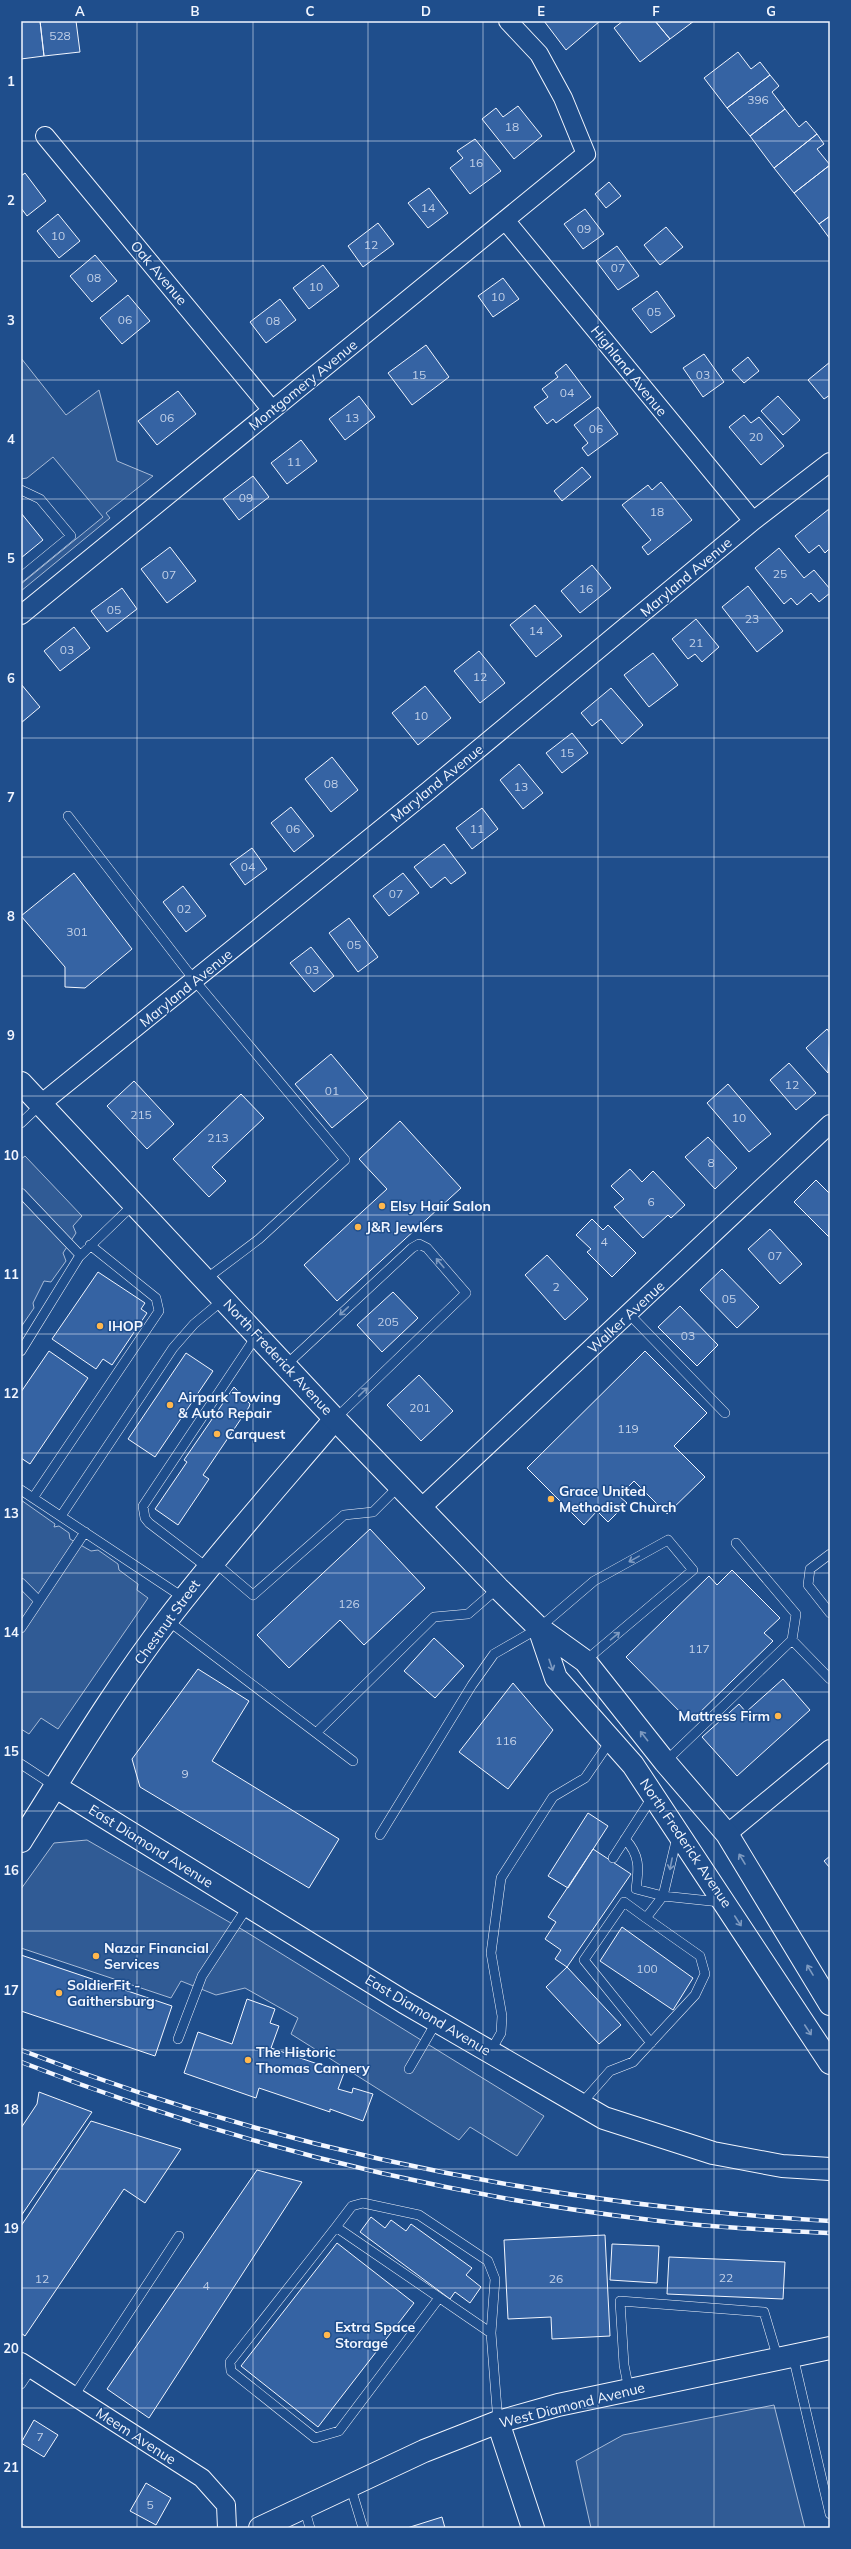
<svg xmlns="http://www.w3.org/2000/svg" width="851" height="2549" viewBox="0 0 851 2549" font-family="Mulish,sans-serif">
  <style>
    .built { fill: #305b95; stroke: #a8bbd7 }
    .building { fill: #3563a3; stroke: #f2f6ff }
    .lines { fill: none; stroke-linecap: round; stroke-linejoin: round }
    .lane-casing { stroke: #f2f6ff; stroke-width: 10 }
    .street-casing { stroke: #f2f6ff; stroke-width: 20 }
    .secondary-casing { stroke: #f2f6ff; stroke-width: 24 }
    .primary-casing { stroke: #f2f6ff; stroke-width: 24 }
    .lane { stroke: #1f4e8c; stroke-width: 9 }
    .street { stroke: #1f4e8c; stroke-width: 18 }
    .secondary { stroke: #1f4e8c; stroke-width: 22 }
    .primary { stroke: #1f4e8c; stroke-width: 22 }
    .rail-casing { stroke: #f2f6ff; stroke-width: 4.5 }
    .rail { stroke: #1f4e8c; stroke-width: 3; stroke-dasharray: 9; stroke-linecap: butt }
    .oneway { stroke: #7e9ac0 }
    .grid { fill: none; stroke: #f2f6ff; stroke-width: 1; stroke-opacity: 0.55 }
    .poi-dot { fill: #ffb74d; stroke: #1f4e8c; stroke-width: 1.5 }
    .labels { text-anchor: middle; stroke-width: 3; stroke-linejoin: round; paint-order: stroke }
    .number-label { font-size: 12px; fill: #c3d1e8 }
    .street-label { font-size: 14px; fill: #f2f6ff; stroke: #1f4e8c }
    .poi-label { font-size: 14px; font-weight: bold; fill: #f2f6ff; stroke: #1f4e8c; text-anchor: start }
    .neatline { fill: none; stroke: #f2f6ff; stroke-width: 1.5 }
    .grid-label { font-size: 13px; text-anchor: middle; font-weight: bold; fill: #f2f6ff }
  </style>
  <rect width="100%" height="100%" fill="#1f4e8c"/>
  <path class="built" d="M 21,358 L 66,415 L 99,390 L 117,461 L 153,476 L 106,513 L 110,518 L 21,591 L 21,584 L 103,517 L 53,457 L 27,478 L 21,479 Z
    M 25,1156 L 82,1216 L 73,1226 L 76,1233 L 63,1253 L 66,1261 L 51,1282 L 44,1281 L 33,1303 L 34,1308 L 21,1327 L 21,1159 Z
    M 21,1500 L 55,1524 L 54,1527 L 59,1526 L 69,1533 L 70,1539 L 91,1551 L 98,1550 L 118,1564 L 119,1570 L 138,1584 L 137,1590 L 148,1598 L 58,1729 L 41,1718 L 29,1734 L 21,1729 Z
    M 87,1840 L 243,1930 L 544,2116 L 517,2156 L 470,2127 L 459,2140 L 291,2034 L 298,2018 L 245,1988 L 216,1995 L 181,1981 L 171,1998 L 21,1948 L 21,1889 L 54,1843 Z
    M 774,2405 L 805,2528 L 591,2528 L 576,2461 L 623,2435 Z"/>
  <path class="building" d="M 21,21 L 40,21 L 44,56 L 21,59 Z
    M 40,21 L 76,21 L 80,52 L 44,56 Z
    M 544,21 L 600,21 L 566,50 Z
    M 623,21 L 655,21 L 670,39 L 640,62 L 614,28 Z
    M 655,21 L 694,21 L 670,39 Z
    M 738,52 L 751,69 L 760,62 L 770,75 L 727,108 L 704,78 Z
    M 770,75 L 779,86 L 772,92 L 785,109 L 750,136 L 727,108 Z
    M 518,106 L 542,136 L 514,159 L 482,119 L 496,108 L 503,117 Z
    M 785,109 L 799,127 L 806,121 L 817,134 L 774,168 L 750,136 Z
    M 817,134 L 824,144 L 817,149 L 830,165 L 794,193 L 774,168 Z
    M 475,139 L 501,171 L 470,194 L 450,168 L 463,158 L 457,151 Z
    M 830,165 L 830,216 L 819,224 L 794,193 Z
    M 25,173 L 46,201 L 27,216 L 21,208 L 21,176 Z
    M 609,182 L 621,196 L 606,208 L 595,194 Z
    M 429,188 L 448,213 L 428,228 L 408,203 Z
    M 585,209 L 604,234 L 583,249 L 564,224 Z
    M 58,214 L 80,241 L 59,258 L 37,231 Z
    M 830,216 L 830,239 L 819,224 Z
    M 378,223 L 394,244 L 363,267 L 348,246 Z
    M 666,227 L 683,247 L 660,265 L 644,245 Z
    M 617,246 L 639,276 L 618,290 L 596,261 Z
    M 95,255 L 117,281 L 92,302 L 70,276 Z
    M 323,265 L 339,286 L 309,309 L 293,288 Z
    M 503,278 L 519,299 L 493,317 L 478,296 Z
    M 657,291 L 675,316 L 651,333 L 632,309 Z
    M 128,295 L 150,321 L 122,344 L 100,318 Z
    M 280,299 L 296,320 L 266,343 L 250,322 Z
    M 426,345 L 449,377 L 412,405 L 388,373 Z
    M 704,354 L 724,382 L 703,397 L 683,368 Z
    M 748,357 L 759,371 L 744,383 L 732,370 Z
    M 830,362 L 830,395 L 824,399 L 808,380 Z
    M 566,364 L 591,397 L 556,423 L 553,419 L 547,424 L 534,407 L 548,397 L 542,389 L 558,377 L 555,373 Z
    M 178,391 L 196,414 L 157,445 L 138,421 Z
    M 359,396 L 375,417 L 345,440 L 329,419 Z
    M 778,396 L 800,420 L 783,435 L 761,411 Z
    M 598,407 L 618,434 L 588,456 L 582,448 L 588,443 L 574,425 Z
    M 744,415 L 751,423 L 759,417 L 784,446 L 761,465 L 729,427 Z
    M 301,440 L 317,461 L 287,484 L 271,463 Z
    M 582,467 L 591,477 L 562,501 L 554,491 Z
    M 253,476 L 269,497 L 239,520 L 223,499 Z
    M 661,482 L 692,520 L 648,555 L 642,547 L 651,540 L 622,505 L 648,485 L 652,490 Z
    M 829,509 L 830,548 L 825,553 L 819,545 L 809,553 L 795,536 Z
    M 21,513 L 43,540 L 21,558 Z
    M 170,547 L 196,581 L 167,603 L 141,569 Z
    M 779,548 L 804,578 L 814,570 L 830,589 L 830,593 L 819,602 L 811,593 L 797,605 L 791,598 L 784,604 L 755,568 Z
    M 592,565 L 611,588 L 580,613 L 561,591 Z
    M 748,586 L 783,631 L 757,652 L 722,607 Z
    M 122,588 L 137,609 L 107,632 L 91,611 Z
    M 535,605 L 562,636 L 536,657 L 510,625 Z
    M 696,619 L 719,647 L 702,662 L 695,654 L 688,659 L 672,639 Z
    M 74,627 L 90,648 L 60,671 L 44,651 Z
    M 479,651 L 505,683 L 480,703 L 454,671 Z
    M 653,653 L 678,685 L 649,707 L 624,675 Z
    M 21,684 L 40,707 L 21,723 Z
    M 425,686 L 451,718 L 418,745 L 392,713 Z
    M 611,688 L 643,725 L 622,744 L 601,719 L 592,726 L 581,713 Z
    M 572,733 L 588,753 L 562,773 L 546,753 Z
    M 332,757 L 358,790 L 331,812 L 305,779 Z
    M 519,764 L 543,793 L 523,809 L 500,780 Z
    M 291,807 L 314,836 L 294,852 L 271,823 Z
    M 482,808 L 498,829 L 472,849 L 456,828 Z
    M 444,844 L 466,873 L 451,884 L 445,877 L 431,888 L 414,867 Z
    M 252,848 L 267,869 L 245,885 L 230,864 Z
    M 74,873 L 132,949 L 85,988 L 65,987 L 65,967 L 21,916 Z
    M 403,873 L 419,893 L 389,916 L 373,896 Z
    M 183,886 L 206,916 L 186,932 L 163,902 Z
    M 349,918 L 378,957 L 358,972 L 329,933 Z
    M 311,947 L 334,976 L 314,992 L 290,963 Z
    M 827,1029 L 830,1033 L 828,1073 L 806,1048 Z
    M 331,1054 L 368,1098 L 332,1128 L 295,1084 Z
    M 789,1063 L 816,1093 L 796,1110 L 770,1080 Z
    M 134,1081 L 174,1124 L 147,1149 L 107,1106 Z
    M 728,1084 L 771,1134 L 749,1152 L 707,1103 Z
    M 241,1094 L 264,1118 L 212,1167 L 226,1181 L 209,1197 L 173,1159 Z
    M 400,1121 L 461,1188 L 337,1301 L 304,1265 L 387,1189 L 359,1159 Z
    M 708,1137 L 737,1168 L 715,1189 L 685,1157 Z
    M 630,1169 L 642,1182 L 653,1171 L 685,1205 L 671,1218 L 668,1215 L 643,1238 L 614,1207 L 624,1199 L 611,1186 Z
    M 816,1180 L 830,1194 L 829,1237 L 794,1202 Z
    M 592,1219 L 603,1230 L 608,1225 L 636,1253 L 612,1277 L 587,1252 L 591,1249 L 576,1235 Z
    M 770,1229 L 802,1264 L 780,1284 L 748,1249 Z
    M 547,1255 L 588,1299 L 565,1320 L 525,1275 Z
    M 722,1269 L 759,1307 L 737,1328 L 700,1290 Z
    M 98,1272 L 145,1303 L 141,1309 L 147,1313 L 112,1365 L 103,1359 L 96,1369 L 52,1339 Z
    M 393,1292 L 418,1318 L 382,1352 L 357,1325 Z
    M 680,1306 L 718,1345 L 697,1366 L 658,1327 Z
    M 49,1351 L 88,1378 L 30,1464 L 21,1458 L 21,1392 Z
    M 645,1351 L 707,1413 L 674,1446 L 705,1477 L 667,1514 L 634,1481 L 619,1496 L 627,1503 L 608,1522 L 597,1511 L 584,1525 L 527,1468 Z
    M 186,1353 L 213,1371 L 155,1457 L 128,1439 Z
    M 419,1375 L 453,1411 L 421,1441 L 387,1405 Z
    M 234,1387 L 250,1404 L 249,1407 L 203,1475 L 209,1479 L 178,1525 L 155,1509 L 187,1462 L 184,1460 Z
    M 370,1529 L 425,1588 L 364,1645 L 340,1620 L 289,1668 L 257,1635 Z
    M 732,1570 L 780,1618 L 764,1633 L 773,1641 L 690,1722 L 626,1657 L 709,1576 L 717,1585 Z
    M 434,1638 L 464,1666 L 435,1698 L 404,1671 Z
    M 198,1669 L 249,1701 L 212,1761 L 339,1839 L 309,1888 L 140,1787 L 132,1759 Z
    M 783,1679 L 810,1710 L 737,1776 L 702,1737 L 739,1704 L 746,1712 Z
    M 513,1683 L 553,1730 L 508,1789 L 459,1752 Z
    M 588,1813 L 608,1826 L 568,1888 L 548,1876 Z
    M 593,1849 L 631,1874 L 567,1967 L 555,1959 L 561,1950 L 545,1939 L 556,1922 L 548,1917 Z
    M 830,1856 L 830,1868 L 824,1861 Z
    M 622,1927 L 693,1978 L 673,2010 L 600,1961 Z
    M 21,1955 L 172,2006 L 155,2056 L 21,2011 Z
    M 567,1967 L 621,2025 L 599,2044 L 546,1987 Z
    M 247,1999 L 275,2009 L 270,2023 L 279,2026 L 271,2048 L 344,2073 L 338,2089 L 352,2093 L 353,2088 L 373,2094 L 363,2121 L 330,2109 L 330,2112 L 259,2088 L 256,2098 L 184,2073 L 198,2032 L 232,2044 Z
    M 39,2092 L 92,2112 L 21,2216 L 21,2128 L 37,2104 Z
    M 91,2121 L 181,2149 L 145,2203 L 124,2189 L 25,2336 L 21,2333 L 21,2226 Z
    M 257,2170 L 302,2182 L 149,2418 L 107,2389 Z
    M 371,2217 L 385,2228 L 391,2220 L 406,2231 L 411,2224 L 472,2268 L 466,2275 L 481,2287 L 470,2303 L 455,2292 L 450,2299 L 360,2232 Z
    M 605,2235 L 610,2336 L 552,2339 L 551,2317 L 508,2319 L 504,2240 Z
    M 337,2243 L 414,2303 L 318,2427 L 241,2366 Z
    M 612,2244 L 659,2246 L 657,2283 L 610,2280 Z
    M 669,2257 L 785,2262 L 783,2299 L 667,2294 Z
    M 34,2420 L 58,2435 L 44,2457 L 21,2443 Z
    M 146,2483 L 171,2498 L 156,2525 L 130,2511 Z
    M 442,2517 L 445,2528 L 407,2528 Z"/>
  <g class="lines">
    <g class="lane-casing">
      <path id="lane" d="M 21,490 L 40,499 L 71,536 L 21,577
        M 68,816 L 195,981 L 345,1160 L 259,1239 L 206,1279
        M 21,1123 L 41,1104
        M 21,1193 L 80,1255
        M 629,1314 L 725,1413
        M 21,1351 L 79,1257 L 135,1203
        M 286,1365 L 412,1248 L 419,1244 L 427,1248 L 466,1293 L 335,1419
        M 21,1490 L 184,1598
        M 33,1498 L 159,1311 L 156,1298 L 90,1245
        M 61,1516 L 173,1348 L 194,1324 L 224,1299
        M 736,1543 L 796,1614 L 792,1640
        M 830,1554 L 810,1569 L 808,1585 L 830,1613
        M 214,1562 L 253,1595 L 344,1515 L 373,1512 L 399,1486
        M 208,1568 L 149,1523 L 145,1518 L 143,1506 L 257,1335
        M 21,1583 L 39,1601
        M 167,1620 L 353,1761
        M 21,1628 L 85,1532
        M 317,1732 L 434,1617 L 468,1614 L 498,1588
        M 665,1762 L 792,1640 L 830,1679
        M 21,1764 L 56,1787
        M 380,1835 L 472,1685 L 494,1654 L 539,1628 L 594,1581 L 668,1540 L 693,1570 L 585,1661
        M 625,1839 C 640,1855 639,1868 636,1889 L 663,1896 L 720,1902
        M 613,1858 L 653,1796
        M 646,1918 L 624,1902 L 584,1960 L 651,2043
        M 178,2039 L 202,1976 L 248,1906
        M 490,2052 L 501,2033 L 502,2016 L 491,1953 L 501,1878 L 553,1797 L 585,1778 L 611,1740
        M 409,2069 L 437,2021
        M 581,2104 L 610,2071 L 633,2062 L 695,1995 L 705,1974 L 700,1956 L 646,1918 L 663,1896 L 677,1837
        M 336,2227 L 352,2206 L 363,2203 L 419,2215 L 488,2261 L 495,2279 L 491,2333
        M 439,2298 L 339,2431 L 315,2438 L 231,2371 L 230,2362 L 336,2227 L 491,2333 L 498,2422
        M 793,2356 L 830,2514
        M 21,2384 L 31,2369
        M 629,2390 L 624,2365 L 620,2301 L 764,2312 L 778,2359
        M 74,2396 L 179,2236
        M 350,2485 L 363,2528
        M 304,2507 L 310,2528"/>
    </g>
    <g class="street-casing">
      <path id="street" d="M 45,136 L 272,410
        M 505,220 L 753,521
        M 21,615 L 586,154 L 563,98 L 539,54 L 508,21
        M 42,1103 L 428,791 L 753,521 L 830,462
        M 421,1508 L 830,1124
        M 727,1834 L 830,1749
        M 21,2362 L 202,2478 L 226,2505 L 227,2528"/>
    </g>
    <g class="secondary-casing">
      <path id="secondary" d="M 56,1787 L 404,2002 L 604,2118 L 713,2153 L 782,2166 L 830,2169
        M 21,1841 C 68,1767 114,1689 168,1619 C 221,1550 279,1485 335,1419"/>
    </g>
    <g class="primary-casing">
      <path id="primary" d="M 21,1083 L 335,1419 L 498,1588 L 539,1628 L 585,1661 L 665,1762 L 727,1834 L 830,2004
        M 539,1628 L 556,1678 L 633,1765 L 830,2063
        M 498,2422 L 533,2528
        M 260,2528 L 424,2451 L 498,2422 L 558,2405 L 830,2348"/>
    </g>
    <use href="#lane" class="lane"/>
    <use href="#street" class="street"/>
    <use href="#secondary" class="secondary"/>
    <use href="#primary" class="primary"/>
    <g class="rail-casing">
      <path id="rail" d="M 21,2050 C 281,2151 552,2205 830,2221
        M 21,2062 C 221,2140 430,2193 643,2219 C 705,2227 768,2230 830,2233"/>
    </g>
    <use href="#rail" class="rail"/>
  </g>
  <defs><path id="oneway-shaft" d="M-6 0H5M1.5-3L5.5 0L1.5 3" fill="none" stroke-width="1.6" stroke-linecap="round" stroke-linejoin="round"/></defs>
  <g class="oneway">
    <use href="#oneway-shaft" transform="translate(440 1263) rotate(-130)"/>
    <use href="#oneway-shaft" transform="translate(344 1311) rotate(137)"/>
    <use href="#oneway-shaft" transform="translate(363 1392) rotate(-44)"/>
    <use href="#oneway-shaft" transform="translate(634 1559) rotate(151)"/>
    <use href="#oneway-shaft" transform="translate(615 1636) rotate(-40)"/>
    <use href="#oneway-shaft" transform="translate(551 1665) rotate(71)"/>
    <use href="#oneway-shaft" transform="translate(644 1736) rotate(-128)"/>
    <use href="#oneway-shaft" transform="translate(742 1859) rotate(-121)"/>
    <use href="#oneway-shaft" transform="translate(671 1864) rotate(101)"/>
    <use href="#oneway-shaft" transform="translate(738 1921) rotate(57)"/>
    <use href="#oneway-shaft" transform="translate(810 1970) rotate(-121)"/>
    <use href="#oneway-shaft" transform="translate(808 2030) rotate(57)"/>
  </g>
  <path class="grid" d="M 137,21 L 137,2528M 253,21 L 253,2528M 368,21 L 368,2528M 483,21 L 483,2528M 598,21 L 598,2528M 714,21 L 714,2528M 21,141 L 830,141M 21,261 L 830,261M 21,380 L 830,380M 21,499 L 830,499M 21,618 L 830,618M 21,738 L 830,738M 21,857 L 830,857M 21,976 L 830,976M 21,1096 L 830,1096M 21,1215 L 830,1215M 21,1334 L 830,1334M 21,1453 L 830,1453M 21,1573 L 830,1573M 21,1692 L 830,1692M 21,1811 L 830,1811M 21,1931 L 830,1931M 21,2050 L 830,2050M 21,2169 L 830,2169M 21,2288 L 830,2288M 21,2408 L 830,2408"/>
  <g class="poi-dot">
    <circle cx="382" cy="1206" r="4"/>
    <circle cx="358" cy="1227" r="4"/>
    <circle cx="100" cy="1326" r="4"/>
    <circle cx="170" cy="1405" r="4"/>
    <circle cx="217" cy="1434" r="4"/>
    <circle cx="551" cy="1499" r="4"/>
    <circle cx="778" cy="1716" r="4"/>
    <circle cx="96" cy="1956" r="4"/>
    <circle cx="59" cy="1993" r="4"/>
    <circle cx="248" cy="2060" r="4"/>
    <circle cx="327" cy="2335" r="4"/>
  </g>
  <g class="labels">
    <g class="number-label">
      <text x="60" y="40">528</text>
      <text x="758" y="104">396</text>
      <text x="512" y="131">18</text>
      <text x="476" y="167">16</text>
      <text x="428" y="212">14</text>
      <text x="584" y="233">09</text>
      <text x="58" y="240">10</text>
      <text x="371" y="249">12</text>
      <text x="618" y="272">07</text>
      <text x="94" y="282">08</text>
      <text x="316" y="291">10</text>
      <text x="498" y="301">10</text>
      <text x="654" y="316">05</text>
      <text x="125" y="324">06</text>
      <text x="273" y="325">08</text>
      <text x="419" y="379">15</text>
      <text x="703" y="379">03</text>
      <text x="567" y="397">04</text>
      <text x="167" y="422">06</text>
      <text x="352" y="422">13</text>
      <text x="596" y="433">06</text>
      <text x="756" y="441">20</text>
      <text x="294" y="466">11</text>
      <text x="246" y="502">09</text>
      <text x="657" y="516">18</text>
      <text x="780" y="578">25</text>
      <text x="169" y="579">07</text>
      <text x="586" y="593">16</text>
      <text x="114" y="614">05</text>
      <text x="752" y="623">23</text>
      <text x="536" y="635">14</text>
      <text x="696" y="647">21</text>
      <text x="67" y="654">03</text>
      <text x="480" y="681">12</text>
      <text x="421" y="720">10</text>
      <text x="567" y="757">15</text>
      <text x="331" y="788">08</text>
      <text x="521" y="791">13</text>
      <text x="293" y="833">06</text>
      <text x="477" y="833">11</text>
      <text x="248" y="871">04</text>
      <text x="396" y="898">07</text>
      <text x="184" y="913">02</text>
      <text x="77" y="936">301</text>
      <text x="354" y="949">05</text>
      <text x="312" y="974">03</text>
      <text x="792" y="1089">12</text>
      <text x="332" y="1095">01</text>
      <text x="141" y="1119">215</text>
      <text x="739" y="1122">10</text>
      <text x="218" y="1142">213</text>
      <text x="711" y="1167">8</text>
      <text x="651" y="1206">6</text>
      <text x="604" y="1246">4</text>
      <text x="775" y="1260">07</text>
      <text x="556" y="1291">2</text>
      <text x="729" y="1303">05</text>
      <text x="388" y="1326">205</text>
      <text x="688" y="1340">03</text>
      <text x="420" y="1412">201</text>
      <text x="628" y="1433">119</text>
      <text x="349" y="1608">126</text>
      <text x="699" y="1653">117</text>
      <text x="506" y="1745">116</text>
      <text x="185" y="1778">9</text>
      <text x="647" y="1973">100</text>
      <text x="726" y="2282">22</text>
      <text x="42" y="2283">12</text>
      <text x="556" y="2283">26</text>
      <text x="206" y="2290">4</text>
      <text x="40" y="2441">7</text>
      <text x="150" y="2509">5</text>
    </g>
    <g class="street-label">
      <text transform="translate(159 273) rotate(50)" y="5">Oak Avenue</text>
      <text transform="translate(629 371) rotate(51)" y="5">Highland Avenue</text>
      <text transform="translate(303 385) rotate(-39)" y="5">Montgomery Avenue</text>
      <text transform="translate(686 577) rotate(-40)" y="5">Maryland Avenue</text>
      <text transform="translate(437 783) rotate(-39)" y="5">Maryland Avenue</text>
      <text transform="translate(186 988) rotate(-39)" y="5">Maryland Avenue</text>
      <text transform="translate(626 1317) rotate(-43)" y="5">Walker Avenue</text>
      <text transform="translate(278 1357) rotate(47)" y="5">North Frederick Avenue</text>
      <text transform="translate(167 1622) rotate(-54)" y="5">Chestnut Street</text>
      <text transform="translate(686 1843) rotate(56)" y="5">North Frederick Avenue</text>
      <text transform="translate(151 1846) rotate(32)" y="5">East Diamond Avenue</text>
      <text transform="translate(428 2015) rotate(31)" y="5">East Diamond Avenue</text>
      <text transform="translate(572 2405) rotate(-14)" y="5">West Diamond Avenue</text>
      <text transform="translate(136 2436) rotate(33)" y="5">Meem Avenue</text>
    </g>
    <g class="poi-label">
      <text x="390" y="1211">Elsy Hair Salon</text>
      <text x="366" y="1232">J&amp;R Jewlers</text>
      <text x="108" y="1331">IHOP</text>
      <text x="178" y="1402">Airpark Towing<tspan x="178" dy="16">&amp; Auto Repair</tspan></text>
      <text x="225" y="1439">Carquest</text>
      <text x="559" y="1496">Grace United<tspan x="559" dy="16">Methodist Church</tspan></text>
      <text x="770" y="1721" text-anchor="end">Mattress Firm</text>
      <text x="104" y="1953">Nazar Financial<tspan x="104" dy="16">Services</tspan></text>
      <text x="67" y="1990">SoldierFit -<tspan x="67" dy="16">Gaithersburg</tspan></text>
      <text x="256" y="2057">The Historic<tspan x="256" dy="16">Thomas Cannery</tspan></text>
      <text x="335" y="2332">Extra Space<tspan x="335" dy="16">Storage</tspan></text>
    </g>
  </g>
  <rect width="851" height="2549" fill="none" stroke="#1f4e8c" stroke-width="44"/>
  <rect x="22" y="22" width="807" height="2505" class="neatline"/>
  <g class="grid-label">
    <text x="80" y="16">A</text>
    <text x="195" y="16">B</text>
    <text x="310" y="16">C</text>
    <text x="426" y="16">D</text>
    <text x="541" y="16">E</text>
    <text x="656" y="16">F</text>
    <text x="771" y="16">G</text>
    <text x="11" y="86">1</text>
    <text x="11" y="205">2</text>
    <text x="11" y="325">3</text>
    <text x="11" y="444">4</text>
    <text x="11" y="563">5</text>
    <text x="11" y="683">6</text>
    <text x="11" y="802">7</text>
    <text x="11" y="921">8</text>
    <text x="11" y="1040">9</text>
    <text x="11" y="1160">10</text>
    <text x="11" y="1279">11</text>
    <text x="11" y="1398">12</text>
    <text x="11" y="1518">13</text>
    <text x="11" y="1637">14</text>
    <text x="11" y="1756">15</text>
    <text x="11" y="1875">16</text>
    <text x="11" y="1995">17</text>
    <text x="11" y="2114">18</text>
    <text x="11" y="2233">19</text>
    <text x="11" y="2353">20</text>
    <text x="11" y="2472">21</text>
  </g>
</svg>
